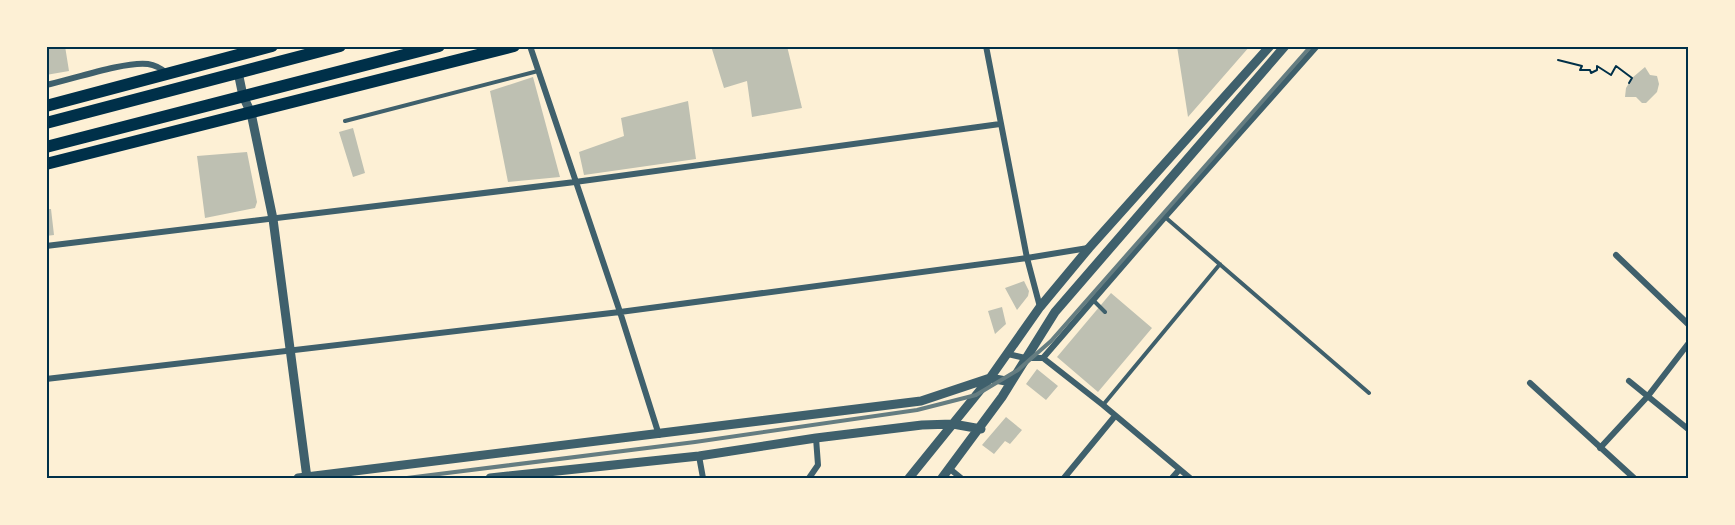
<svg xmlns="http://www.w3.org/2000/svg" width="1735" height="525" viewBox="0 0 1735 525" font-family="'Asap Condensed',sans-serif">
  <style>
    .building { fill: #bec0b2 }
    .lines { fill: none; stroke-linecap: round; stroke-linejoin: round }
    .path { stroke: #003049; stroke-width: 2 }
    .service { stroke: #3f606c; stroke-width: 4 }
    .minor { stroke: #3f606c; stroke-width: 6 }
    .tertiary { stroke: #3f606c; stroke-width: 9 }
    .primary { stroke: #003049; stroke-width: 12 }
    .trunk { stroke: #003049; stroke-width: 12 }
    .rail { stroke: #657d81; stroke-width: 4 }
    .neatline { fill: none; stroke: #003049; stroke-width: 2 }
  </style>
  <rect width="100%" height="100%" fill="#fdf0d5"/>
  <path class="building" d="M 46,46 L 65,46 L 69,71 L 46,75 Z
    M 711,46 L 787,46 L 802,108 L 752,117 L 747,81 L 724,88 Z
    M 1177,46 L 1250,46 L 1188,117 Z
    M 1645,67 L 1650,75 L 1657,76 L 1659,84 L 1657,92 L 1646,103 L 1642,103 L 1636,97 L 1625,97 L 1626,88 L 1632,78 Z
    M 533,77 L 560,177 L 508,182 L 490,91 Z
    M 688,101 L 696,159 L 584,175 L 579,152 L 624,136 L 621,118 Z
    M 353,128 L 365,173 L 353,177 L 339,132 Z
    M 247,152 L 257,202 L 255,208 L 205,218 L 197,156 Z
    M 46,209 L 51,209 L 54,235 L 46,236 Z
    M 1024,281 L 1029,291 L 1028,296 L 1017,310 L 1005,288 Z
    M 1111,293 L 1152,328 L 1098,392 L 1057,357 Z
    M 1002,307 L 1006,324 L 995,334 L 988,311 Z
    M 1037,369 L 1058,386 L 1046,400 L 1026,384 Z
    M 1006,417 L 1022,430 L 1010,444 L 1005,441 L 994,454 L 982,445 Z"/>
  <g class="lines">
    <path class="path" d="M 1558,60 L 1582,66 L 1580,70 L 1590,70 L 1591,73 L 1597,70 L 1597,66 L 1611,75 L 1616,66 L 1632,78 L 1629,83"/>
    <path class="service" d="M 345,121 L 538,71
      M 1165,217 L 1369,393
      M 1093,300 L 1105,312
      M 1103,405 L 1220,264"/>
    <path class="minor" d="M 530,46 L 620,312 L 659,435
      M 986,46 L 1027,258 L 1040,307
      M 46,85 C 70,80 125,61 148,64 C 156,65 162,69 168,74
      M 46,246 L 575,182 L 1000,124
      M 1616,255 L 1688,324
      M 1008,354 L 1025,358 L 1043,358 L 1103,405 L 1190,478
      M 1043,358 L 1165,217 L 1317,46
      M 46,379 L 620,312 L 1027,258 L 1088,248
      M 1629,381 L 1688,429
      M 1530,383 L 1634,478
      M 1600,448 L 1648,396 L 1688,344
      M 699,456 L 703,478
      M 950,469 L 961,478
      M 809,478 L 818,465 L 816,438
      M 1064,478 L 1115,416
      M 1172,478 L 1179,470"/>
    <path class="tertiary" d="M 238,72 L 243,96 L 251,113 L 273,219 L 307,478
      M 298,478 L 921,401 L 990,378 L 1011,382
      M 490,478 L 699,456 L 816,438 L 922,425 L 953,424 L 981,429
      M 909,478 L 990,378 L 1040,307 L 1089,248 L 1270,46
      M 942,478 L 1002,397 L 1055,312 L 1285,46"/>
    <path class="primary" d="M 46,106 L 272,46
      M 46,164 L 514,46"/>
    <path class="trunk" d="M 46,123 L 340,46
      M 46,147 L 439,46"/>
    <path class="rail" d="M 407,478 L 695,442 L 917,410 L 976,395 L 1018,370 L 1051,341 L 1311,46"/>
  </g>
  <rect width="1735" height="525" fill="none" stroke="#fdf0d5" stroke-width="96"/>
  <rect x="48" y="48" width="1639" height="429" class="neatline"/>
</svg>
